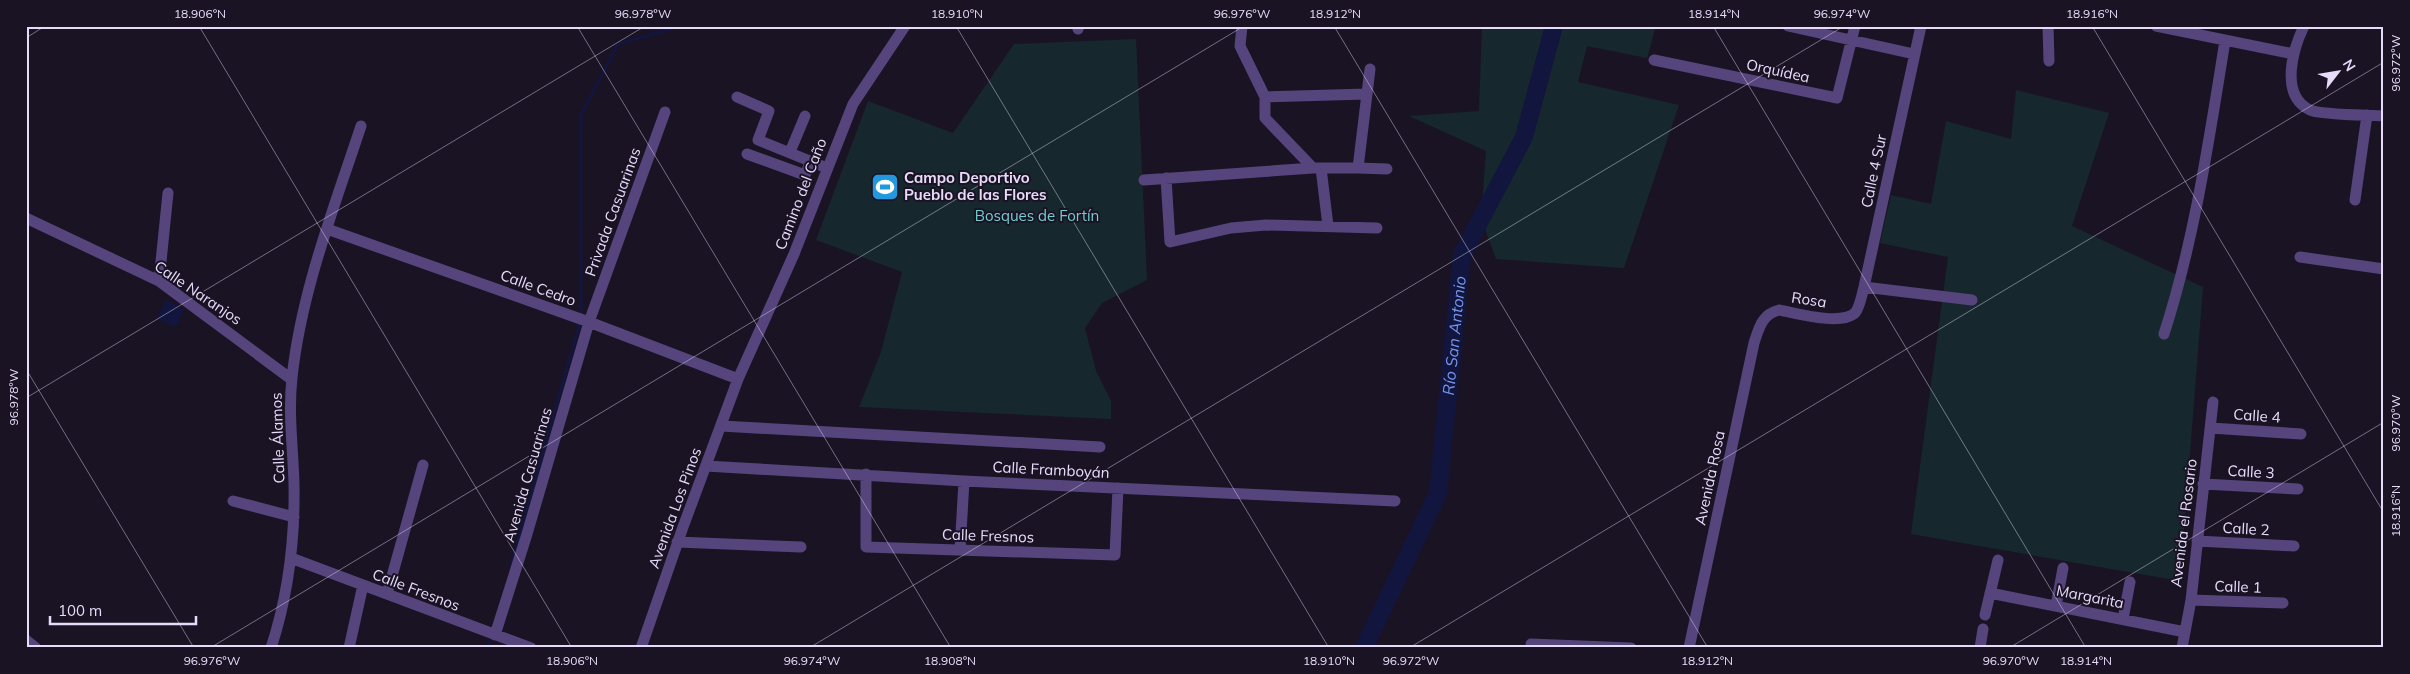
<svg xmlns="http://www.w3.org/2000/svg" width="2410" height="674" viewBox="0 0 2410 674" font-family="Mulish,sans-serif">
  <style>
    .green { fill: #16282e }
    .water { fill: #12163e }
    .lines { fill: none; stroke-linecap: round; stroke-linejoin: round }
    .stream { stroke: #12163e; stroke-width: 3 }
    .river { stroke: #12163e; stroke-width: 18 }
    .minor { stroke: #56447d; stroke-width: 11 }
    .ticks { fill: none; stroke: #e7dbfa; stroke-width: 1; stroke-opacity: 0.45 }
    .labels { text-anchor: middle; stroke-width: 4; stroke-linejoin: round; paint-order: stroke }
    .street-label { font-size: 15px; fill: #e7dbfa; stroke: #1a1324 }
    .poi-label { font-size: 15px; font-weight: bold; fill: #e7dbfa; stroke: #1a1324; text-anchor: start }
    .park-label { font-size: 15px; fill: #71ced0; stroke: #1a1324 }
    .water-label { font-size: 16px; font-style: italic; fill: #7796ec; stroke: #1a1324 }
    .neatline { fill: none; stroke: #e7dbfa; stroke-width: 2 }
    .ticks-label { font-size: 12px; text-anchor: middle; fill: #e7dbfa }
  </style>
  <rect width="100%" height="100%" fill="#1a1324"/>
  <path class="green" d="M 1482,26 L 1656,26 L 1647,58 L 1587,46 L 1578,82 L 1679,105 L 1624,268 L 1496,259 L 1481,218 L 1486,151 L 1409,116 L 1479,111 Z
    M 1136,39 L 1147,280 L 1102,303 L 1085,328 L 1096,371 L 1111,401 L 1111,419 L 859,407 L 881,352 L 902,272 L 816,240 L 868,101 L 953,133 L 1014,44 Z
    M 2016,90 L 2109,113 L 2072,226 L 2203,287 L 2180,581 L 1911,534 L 1948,257 L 1880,243 L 1891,195 L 1931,204 L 1946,121 L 2011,139 Z"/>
  <path class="water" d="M 166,299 L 184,310 L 176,327 L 157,319 Z"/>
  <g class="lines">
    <path class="stream" d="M 581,316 L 581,115 L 618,44 L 681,26
      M 511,566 L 580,322
      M 488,648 L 492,635"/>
    <path class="river" id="s1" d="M 1364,648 L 1438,493 L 1462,255 L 1524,137 L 1554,26"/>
    <path class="minor" d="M 1242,26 L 1240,46 L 1265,97 L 1265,118 L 1313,168
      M 1788,26 L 1914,54
      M 2048,26 L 2049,61
      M 2156,26 L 2294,54
      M 2304,26 C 2293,49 2279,95 2310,110 C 2320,115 2370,115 2384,116
      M 1078,29 L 1079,26
      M 1654,60 L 1837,98 L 1855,26
      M 1370,69 L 1358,168 L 1387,169
      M 737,97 L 769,111 L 758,140 L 827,168
      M 1265,97 L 1367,94
      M 790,152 L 805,116
      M 747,154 L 805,175 L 811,161
      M 1321,168 L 1328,226
      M 1166,178 L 1170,242 L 1231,228 L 1266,225 L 1377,228
      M 1144,180 L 1313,168 L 1358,168
      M 2355,200 L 2367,115
      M 26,218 L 159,281 L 291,379
      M 327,229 L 589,322 L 738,379
      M 2300,257 L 2384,269
      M 159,281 L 168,193
      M 1864,287 L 1972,300
      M 2164,334 C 2195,238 2209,139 2225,41
      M 721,426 L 1100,447
      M 2211,428 L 2301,434
      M 706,466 L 964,481 L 1395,501
      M 866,474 L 866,547 L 1115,555 L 1118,488
      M 2203,484 L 2298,489
      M 233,501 L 294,517
      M 2197,541 L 2294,546
      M 677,542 L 801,547
      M 960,550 L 964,481
      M 291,558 L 531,648
      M 1990,593 L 2185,632
      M 387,594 L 423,465
      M 2191,600 L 2283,603
      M 2056,606 L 2063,568
      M 1985,615 L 1998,560
      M 2123,619 L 2130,582
      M 495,635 L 527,534 L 589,322 L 665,112
      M 26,640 L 36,648
      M 1531,644 L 1631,648
      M 271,648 C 288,596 295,538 294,484 C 293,448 288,413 292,378 C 301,292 334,208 361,126
      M 349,648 L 363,585
      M 641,648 L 683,527 L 738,379 L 794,254 L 853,104 L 905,26
      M 1689,648 L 1754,343 C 1759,328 1762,314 1779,310 C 1797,313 1840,326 1855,313 C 1860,307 1862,294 1864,287 L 1921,26
      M 1980,648 L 1983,629
      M 2182,648 L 2191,600 L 2213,402"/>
  </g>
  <path class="ticks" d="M 199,26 L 572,648M 577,26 L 951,648M 956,26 L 1329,648M 1334,26 L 1708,648M 1713,26 L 2086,648M 2092,26 L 2384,513M 26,38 L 45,26M 26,369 L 194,648M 26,398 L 645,26M 210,648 L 1244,26M 809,648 L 1844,26M 1409,648 L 2384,62M 2009,648 L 2384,422"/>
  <defs>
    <g id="stadium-square" transform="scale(1.4375)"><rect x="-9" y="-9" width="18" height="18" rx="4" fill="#2299df" stroke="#1a1324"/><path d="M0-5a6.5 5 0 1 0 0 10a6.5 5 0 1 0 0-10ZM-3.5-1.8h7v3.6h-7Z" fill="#fff"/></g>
  </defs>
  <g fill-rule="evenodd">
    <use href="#stadium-square" x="885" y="187"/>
  </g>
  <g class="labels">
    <g class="street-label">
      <text transform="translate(1778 71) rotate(12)" y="5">Orquídea</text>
      <text transform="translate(1874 171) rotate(-78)" y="5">Calle 4 Sur</text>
      <text transform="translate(801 194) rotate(-69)" y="5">Camino del Caño</text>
      <text transform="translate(613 212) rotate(-70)" y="5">Privada Casuarinas</text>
      <text transform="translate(538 288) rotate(20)" y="5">Calle Cedro</text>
      <text transform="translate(198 293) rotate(34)" y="5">Calle Naranjos</text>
      <text transform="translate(1809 300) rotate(9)" y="5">Rosa</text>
      <text transform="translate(2257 416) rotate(4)" y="5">Calle 4</text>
      <text transform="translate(278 438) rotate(-92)" y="5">Calle Álamos</text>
      <text transform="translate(1051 470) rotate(3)" y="5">Calle Framboyán</text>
      <text transform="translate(2251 472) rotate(3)" y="5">Calle 3</text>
      <text transform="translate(528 475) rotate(-74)" y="5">Avenida Casuarinas</text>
      <text transform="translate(1710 478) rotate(-78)" y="5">Avenida Rosa</text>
      <text transform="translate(675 508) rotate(-70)" y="5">Avenida Los Pinos</text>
      <text transform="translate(2184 523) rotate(-83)" y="5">Avenida el Rosario</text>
      <text transform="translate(2246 529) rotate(3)" y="5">Calle 2</text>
      <text transform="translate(988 536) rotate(2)" y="5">Calle Fresnos</text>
      <text transform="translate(2238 587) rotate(2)" y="5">Calle 1</text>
      <text transform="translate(416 590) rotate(21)" y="5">Calle Fresnos</text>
      <text transform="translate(2090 597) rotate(11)" y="5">Margarita</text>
    </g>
    <g class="poi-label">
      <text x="904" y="183">Campo Deportivo<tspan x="904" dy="17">Pueblo de las Flores</tspan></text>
    </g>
    <g class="park-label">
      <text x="1037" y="221">Bosques de Fortín</text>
    </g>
    <g class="water-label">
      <text dy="6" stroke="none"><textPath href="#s1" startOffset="330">Río San Antonio</textPath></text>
    </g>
  </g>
  <rect width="2410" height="674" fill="none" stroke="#1a1324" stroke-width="55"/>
  <g transform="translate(2338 72) rotate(59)" stroke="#1a1324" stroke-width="4" paint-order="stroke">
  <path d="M0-4L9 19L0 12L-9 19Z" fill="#e7dbfa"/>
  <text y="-8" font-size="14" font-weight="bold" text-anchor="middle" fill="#e7dbfa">N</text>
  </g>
  <path d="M50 616v8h146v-8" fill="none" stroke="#e7dbfa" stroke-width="2.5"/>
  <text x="58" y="616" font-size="15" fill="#e7dbfa" stroke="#1a1324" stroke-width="4" paint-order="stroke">100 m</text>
  <rect x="28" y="28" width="2354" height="618" class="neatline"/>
  <g class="ticks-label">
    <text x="200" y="18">18.906°N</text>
    <text x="643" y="18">96.978°W</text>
    <text x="957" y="18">18.910°N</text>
    <text x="1242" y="18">96.976°W</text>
    <text x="1335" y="18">18.912°N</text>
    <text x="1714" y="18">18.914°N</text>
    <text x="1842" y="18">96.974°W</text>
    <text x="2092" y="18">18.916°N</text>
    <text transform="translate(2396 63) rotate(-90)" y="4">96.972°W</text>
    <text transform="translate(14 397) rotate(-90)" y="4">96.978°W</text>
    <text transform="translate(2396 423) rotate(-90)" y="4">96.970°W</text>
    <text transform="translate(2396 511) rotate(-90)" y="4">18.916°N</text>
    <text x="212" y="665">96.976°W</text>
    <text x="572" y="665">18.906°N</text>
    <text x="812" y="665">96.974°W</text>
    <text x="950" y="665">18.908°N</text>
    <text x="1329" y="665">18.910°N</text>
    <text x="1411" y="665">96.972°W</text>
    <text x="1707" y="665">18.912°N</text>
    <text x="2011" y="665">96.970°W</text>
    <text x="2086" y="665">18.914°N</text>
  </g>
</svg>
